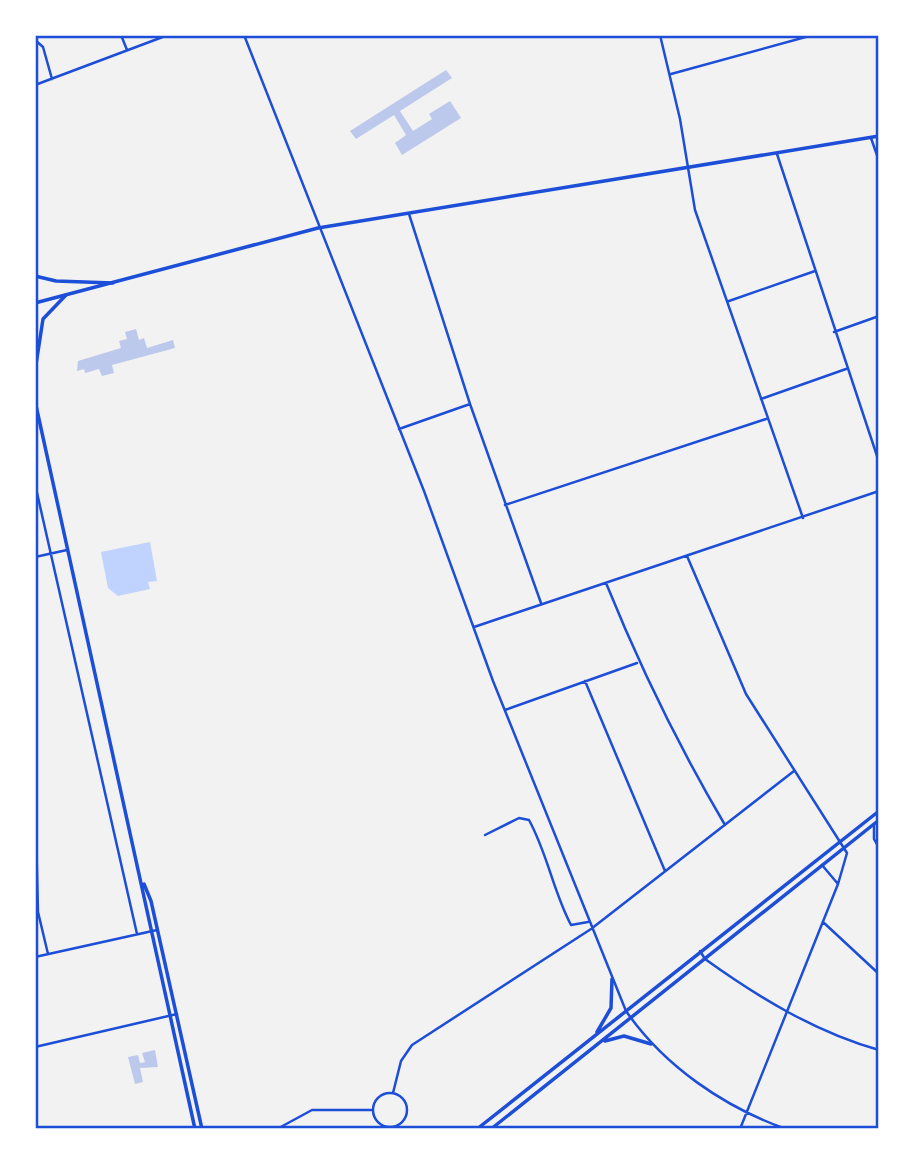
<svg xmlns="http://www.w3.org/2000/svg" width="914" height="1164" viewBox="0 0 914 1164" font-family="Quicksand,sans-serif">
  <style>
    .water { fill: #bfd3fe }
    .building { fill: #bdc9ec }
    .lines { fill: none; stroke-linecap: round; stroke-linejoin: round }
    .minor { stroke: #1d4ed8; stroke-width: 2.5 }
    .tertiary { stroke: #1d4ed8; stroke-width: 3.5 }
    .secondary { stroke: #1d4ed8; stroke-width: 3.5 }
    .neatline { fill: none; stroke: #1d4ed8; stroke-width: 2.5 }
  </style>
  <rect width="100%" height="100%" fill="#f2f2f2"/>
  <path class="water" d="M 150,542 L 157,581 L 148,582 L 150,589 L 118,596 L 108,588 L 101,552 Z"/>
  <path class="building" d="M 446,70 L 452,78 L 400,111 L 413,131 L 432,119 L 429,114 L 450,101 L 461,118 L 402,155 L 395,143 L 406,135 L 394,115 L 356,139 L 350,131 Z
    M 136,329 L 139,340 L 144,338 L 147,348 L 173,340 L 175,348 L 112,365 L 114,373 L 102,376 L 99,369 L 85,373 L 84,369 L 77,371 L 78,361 L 121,348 L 119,341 L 127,339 L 125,332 Z
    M 155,1050 L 158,1067 L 140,1068 L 143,1082 L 135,1084 L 128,1057 L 138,1055 L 140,1063 L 145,1062 L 142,1053 Z"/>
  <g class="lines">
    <path class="minor" d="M 121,35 L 127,50
      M 244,35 L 424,491 L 493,681 L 626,1011 C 664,1066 724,1107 786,1129
      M 660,35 L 680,119 L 695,210 L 803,518
      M 35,40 L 43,47 L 52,79
      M 671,74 L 813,35
      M 35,85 L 168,35
      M 871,138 L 879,161
      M 777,154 L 879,462
      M 409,214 L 470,404 L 541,603
      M 729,301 L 815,271
      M 834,332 L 879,316
      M 761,399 L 846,369
      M 399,429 L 470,404
      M 35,484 L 137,934
      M 505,505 L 766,419
      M 687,556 L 746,694 L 847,853 L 838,884 L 740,1129
      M 35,557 L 67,550
      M 606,583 C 640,667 679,747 725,825
      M 474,627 L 879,491
      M 585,681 L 665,871
      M 505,710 L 637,663
      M 35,790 L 38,912 L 48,954
      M 874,825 L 874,839 L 879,848
      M 485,835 L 519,818 L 529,820 C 548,855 553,891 571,925 L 588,922
      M 822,865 L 838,884
      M 823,922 L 879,974
      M 700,951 L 705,959 C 758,997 815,1032 879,1050
      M 35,957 L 157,930
      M 35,1047 L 177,1014
      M 393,1093 L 401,1061 L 412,1045 L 591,929 L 794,771
      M373 1110a17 17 0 1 1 34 0a17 17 0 1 1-34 0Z
      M 277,1129 L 312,1110 L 373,1110"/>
    <path class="tertiary" d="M 35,303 L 318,228 L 879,136"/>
    <path class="secondary" d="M 35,276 L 56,281 L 113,283
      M 35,371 L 43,319 L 66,295
      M 35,401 L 195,1129
      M 144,884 L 151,901 L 202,1129
      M 597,1032 L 611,1008 L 612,979
      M 605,1041 L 624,1036 L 651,1044
      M 477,1129 L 879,811
      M 491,1129 L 879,820"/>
  </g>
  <rect width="914" height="1164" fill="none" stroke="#ffffff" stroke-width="74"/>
  <rect x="37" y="37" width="840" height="1090" class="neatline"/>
</svg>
